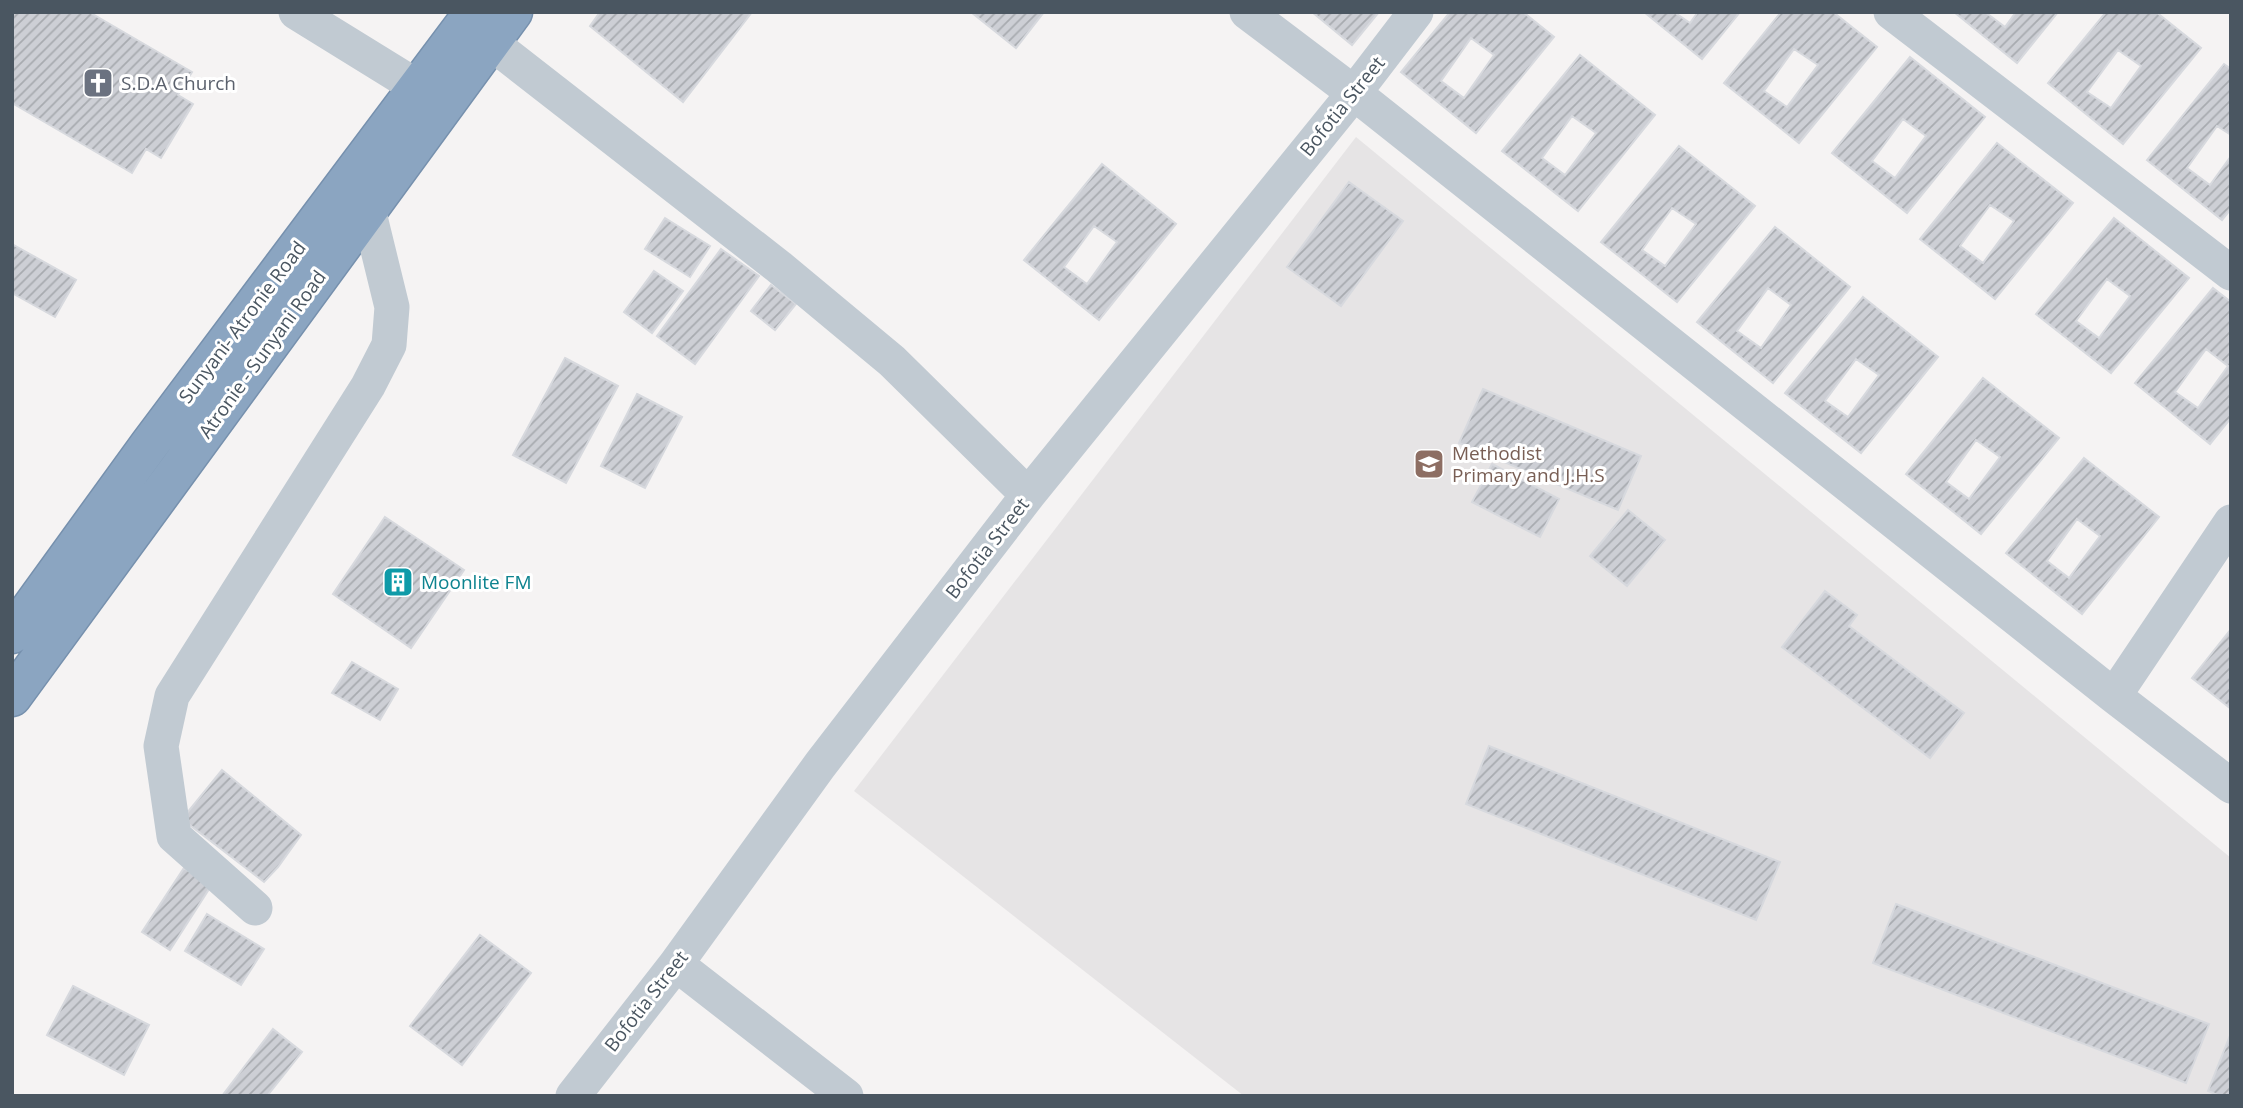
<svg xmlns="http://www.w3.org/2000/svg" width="2243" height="1108" viewBox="0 0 2243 1108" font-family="'Open Sans',sans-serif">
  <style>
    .education { fill: #e6e4e5 }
    .building { fill: url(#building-hatch); stroke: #d7d9de; stroke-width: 2; fill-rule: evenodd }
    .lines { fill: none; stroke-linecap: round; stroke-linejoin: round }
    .highway-casing { stroke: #7690ad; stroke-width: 41 }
    .minor { stroke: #c1cad2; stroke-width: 35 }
    .highway { stroke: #8ba5c1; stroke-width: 38 }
    .labels { text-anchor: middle; stroke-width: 6; stroke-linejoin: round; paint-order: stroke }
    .worship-label { font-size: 19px; fill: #5b616d; stroke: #fff; text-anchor: start }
    .street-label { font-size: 19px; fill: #4a5661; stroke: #fff }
    .education-label { font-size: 19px; fill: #785e54; stroke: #fff; text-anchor: start }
    .culture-label { font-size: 19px; fill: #0d838f; stroke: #fff; text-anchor: start }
  </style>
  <defs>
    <pattern id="building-hatch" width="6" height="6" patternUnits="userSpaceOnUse" patternTransform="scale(1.75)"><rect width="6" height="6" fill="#cdcfd5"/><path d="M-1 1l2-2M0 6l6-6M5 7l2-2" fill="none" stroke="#a8abb0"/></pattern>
  </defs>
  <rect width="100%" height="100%" fill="#f5f3f3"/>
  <path class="education" d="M 1356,137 L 2231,858 L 2231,1096 L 1244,1096 L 854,791 Z"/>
  <path class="building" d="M 12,12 L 89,12 L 192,72 L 178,95 L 193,104 L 161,158 L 146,149 L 132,173 L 12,103 Z
    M 600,12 L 752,12 L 683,102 L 590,26 Z
    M 971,12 L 1004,13 L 1044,12 L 1016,48 Z
    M 1312,12 L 1379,12 L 1352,45 Z
    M 1450,12 L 1523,12 L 1554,37 L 1476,133 L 1401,72 ZM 1471,38 L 1494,55 L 1464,98 L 1441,81 Z
    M 1644,12 L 1674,12 L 1690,23 L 1698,12 L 1740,12 L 1702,59 Z
    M 1781,12 L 1833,12 L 1877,47 L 1799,143 L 1724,83 ZM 1794,49 L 1818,65 L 1787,107 L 1764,91 Z
    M 1954,12 L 1985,12 L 2005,27 L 2016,12 L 2058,12 L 2017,63 Z
    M 2106,12 L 2156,12 L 2201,48 L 2123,144 L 2048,83 ZM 2118,50 L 2141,66 L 2111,108 L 2087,92 Z
    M 1580,55 L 1655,115 L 1578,211 L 1502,151 ZM 1572,116 L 1596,133 L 1565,175 L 1542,158 Z
    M 1910,57 L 1985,117 L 1907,213 L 1832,153 ZM 1903,119 L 1926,136 L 1895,178 L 1872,161 Z
    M 2224,64 L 2231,69 L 2231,135 L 2217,126 L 2187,168 L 2210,185 L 2231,156 L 2231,209 L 2222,220 L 2147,160 Z
    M 1997,143 L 2073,203 L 1995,299 L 1920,239 ZM 1990,205 L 2014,221 L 1983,263 L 1960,246 Z
    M 1679,146 L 1755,206 L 1677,302 L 1601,242 ZM 1672,208 L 1696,224 L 1665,266 L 1642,250 Z
    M 1102,164 L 1176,224 L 1099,320 L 1024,260 ZM 1094,226 L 1117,242 L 1087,284 L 1064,267 Z
    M 1349,182 L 1403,221 L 1341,306 L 1287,267 Z
    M 665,218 L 710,246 L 690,277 L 645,249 Z
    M 2114,218 L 2189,278 L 2111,373 L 2036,314 ZM 2107,279 L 2130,296 L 2099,338 L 2076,321 Z
    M 1775,227 L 1850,287 L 1773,383 L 1697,322 ZM 1768,288 L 1791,305 L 1761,348 L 1737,331 Z
    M 12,244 L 76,280 L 55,317 L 12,293 Z
    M 721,249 L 759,276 L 695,364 L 657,336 Z
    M 654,271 L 683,291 L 652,333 L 624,312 Z
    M 771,285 L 796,304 L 775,330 L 751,311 Z
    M 2213,288 L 2231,302 L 2231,418 L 2210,444 L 2135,383 ZM 2206,349 L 2228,366 L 2198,408 L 2175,392 Z
    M 1863,297 L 1938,357 L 1861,453 L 1785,393 ZM 1856,359 L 1879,375 L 1848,417 L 1825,401 Z
    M 565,358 L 618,386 L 566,483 L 513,455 Z
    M 1983,378 L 2059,438 L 1981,534 L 1906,474 ZM 1976,440 L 2000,457 L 1969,499 L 1946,482 Z
    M 1483,389 L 1641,456 L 1618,510 L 1459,443 Z
    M 637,394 L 682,417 L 645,488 L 601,466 Z
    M 2084,458 L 2159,517 L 2082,614 L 2006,553 ZM 2077,519 L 2100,536 L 2069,578 L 2047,561 Z
    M 1492,464 L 1559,499 L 1540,537 L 1472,502 Z
    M 1628,510 L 1665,540 L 1627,586 L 1590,556 Z
    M 385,517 L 464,570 L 411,648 L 333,594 Z
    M 1825,591 L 1857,615 L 1849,626 L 1964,713 L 1930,758 L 1782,647 Z
    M 2231,629 L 2231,709 L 2192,678 Z
    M 352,662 L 398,689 L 380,720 L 332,693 Z
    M 1489,746 L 1780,862 L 1756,920 L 1466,804 Z
    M 222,770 L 301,835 L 278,867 L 264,882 L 182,819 Z
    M 184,868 L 211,886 L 170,950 L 142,932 Z
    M 1896,904 L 2209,1024 L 2186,1083 L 1873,963 Z
    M 207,914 L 264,949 L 241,985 L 185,951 Z
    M 480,935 L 531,973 L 462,1065 L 410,1026 Z
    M 73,986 L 149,1025 L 124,1075 L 47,1035 Z
    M 273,1029 L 302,1052 L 267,1096 L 222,1096 Z
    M 2231,1033 L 2231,1096 L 2220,1096 L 2208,1091 Z"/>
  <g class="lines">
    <g class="highway-casing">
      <path id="highway" d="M 12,634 L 149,445 L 474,12
        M 12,697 L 513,12"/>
    </g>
    <path class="minor" d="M 296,12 L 419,88
      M 1247,12 L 1354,93 L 2114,696 L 2231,786
      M 1891,12 L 2231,273
      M 490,42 L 779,267 L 892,361 L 1028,495
      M 2114,696 L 2231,522
      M 255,908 L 174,836 L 161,746 L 172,696 L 368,386 L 389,345 L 392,307 L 368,209
      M 676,964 L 846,1096
      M 573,1096 L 676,964 L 820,765 L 1028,495 L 1354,93 L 1416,12"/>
    <use href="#highway" class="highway"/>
  </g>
  <defs>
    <g id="church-square" transform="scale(1.575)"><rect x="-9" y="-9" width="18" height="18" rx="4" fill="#6b7280" stroke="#fff"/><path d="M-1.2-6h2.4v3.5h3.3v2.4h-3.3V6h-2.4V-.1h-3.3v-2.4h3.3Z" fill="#fff"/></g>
    <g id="school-square" transform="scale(1.575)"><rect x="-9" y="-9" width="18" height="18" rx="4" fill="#8d6e63" stroke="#fff"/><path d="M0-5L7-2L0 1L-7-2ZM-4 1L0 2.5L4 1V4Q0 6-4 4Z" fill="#fff"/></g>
    <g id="building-square" transform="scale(1.575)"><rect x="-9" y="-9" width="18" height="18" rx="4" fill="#0f9aa8" stroke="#fff"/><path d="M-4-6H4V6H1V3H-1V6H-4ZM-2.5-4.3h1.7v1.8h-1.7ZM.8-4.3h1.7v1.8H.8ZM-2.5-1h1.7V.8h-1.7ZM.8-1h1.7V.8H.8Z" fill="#fff"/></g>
  </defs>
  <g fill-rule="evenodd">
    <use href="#church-square" x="98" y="83"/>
    <use href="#school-square" x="1429" y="464"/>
    <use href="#building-square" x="398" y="582"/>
  </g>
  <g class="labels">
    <g class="worship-label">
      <text x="121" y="90">S.D.A Church</text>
    </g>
    <g class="street-label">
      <text transform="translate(1342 106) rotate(-51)" y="7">Bofotia Street</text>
      <text transform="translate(242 322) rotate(-53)" y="7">Sunyani- Atronie Road</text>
      <text transform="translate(262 354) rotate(-54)" y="7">Atronie - Sunyani Road</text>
      <text transform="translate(987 548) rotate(-52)" y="7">Bofotia Street</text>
      <text transform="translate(646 1001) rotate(-52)" y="7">Bofotia Street</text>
    </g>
    <g class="education-label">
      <text x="1452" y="460">Methodist<tspan x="1452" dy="22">Primary and J.H.S</tspan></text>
    </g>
    <g class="culture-label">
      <text x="421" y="589">Moonlite FM</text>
    </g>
  </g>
  <rect width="2243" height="1108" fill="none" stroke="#4a5661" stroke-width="28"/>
</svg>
